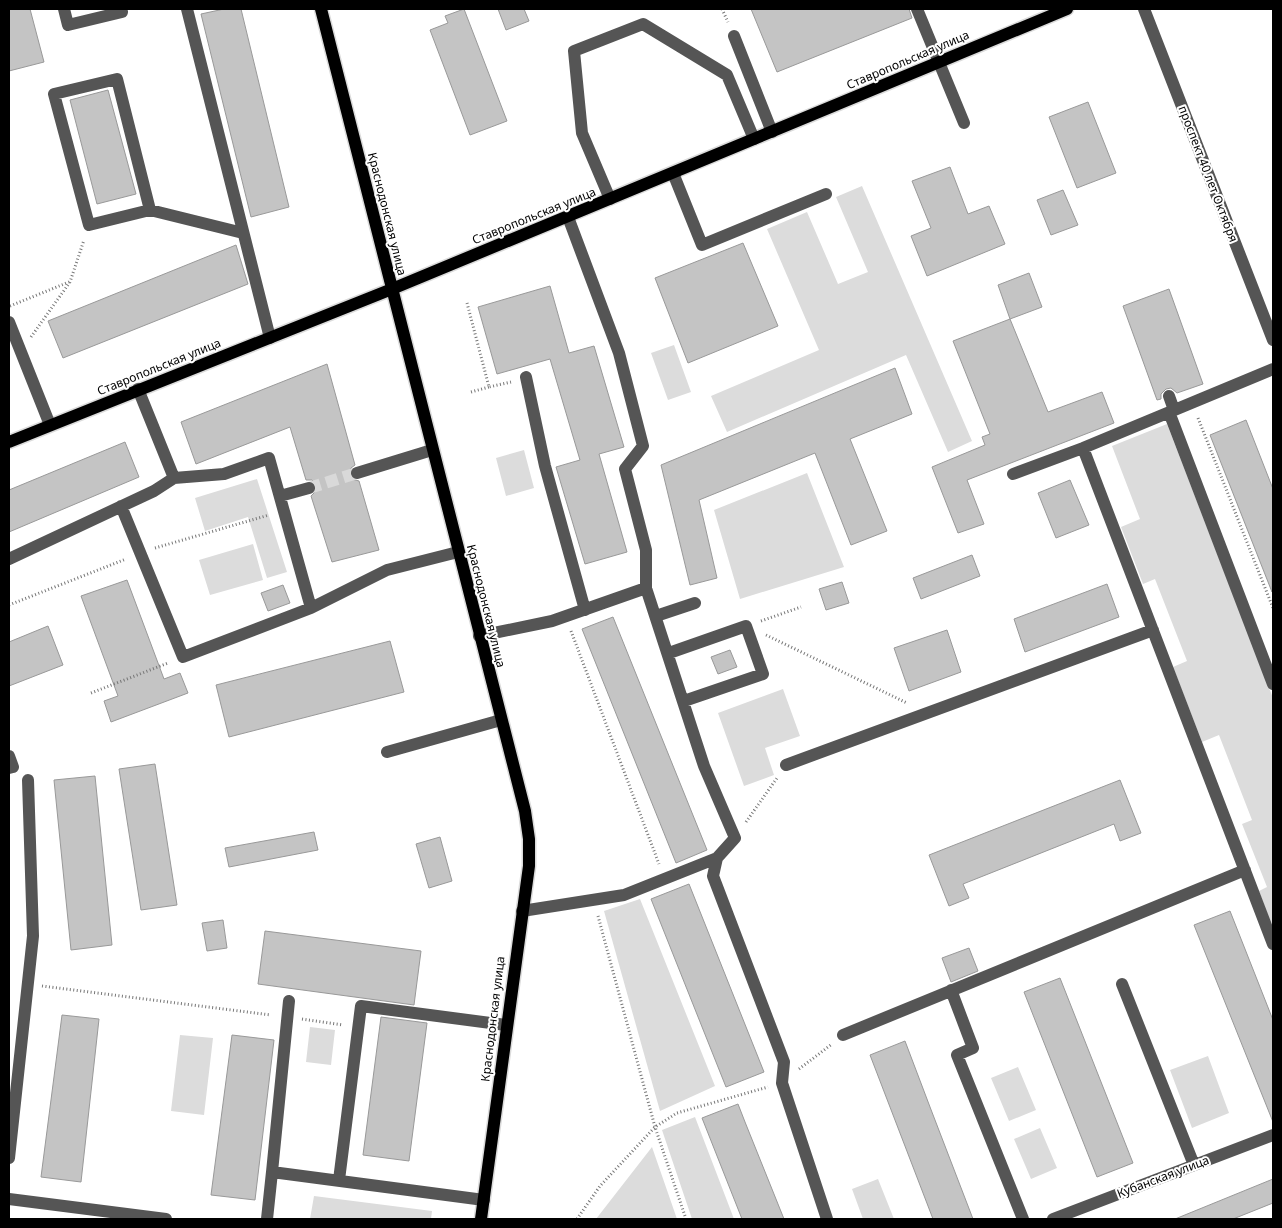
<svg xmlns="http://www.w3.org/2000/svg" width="1282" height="1228" viewBox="0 0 1282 1228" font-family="'Noto Sans',sans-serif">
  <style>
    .green { fill: #dcdcdc }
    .building { fill: #c4c4c4; stroke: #999 }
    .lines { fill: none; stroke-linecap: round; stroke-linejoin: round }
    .minor-tunnel { stroke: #d9d9d9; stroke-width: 12; stroke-dasharray: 12 6; stroke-linecap: butt }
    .major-casing { stroke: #dbdbdb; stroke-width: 15 }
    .path { stroke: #777; stroke-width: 3; stroke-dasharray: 1 2.5; stroke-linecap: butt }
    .minor { stroke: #555; stroke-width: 12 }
    .major { stroke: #000; stroke-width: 12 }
    .labels { text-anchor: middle; stroke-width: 4; stroke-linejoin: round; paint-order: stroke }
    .street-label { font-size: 12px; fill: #000; stroke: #fff }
  </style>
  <rect width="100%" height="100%" fill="#fff"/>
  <path class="green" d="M 862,186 L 972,441 L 948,452 L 906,355 L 727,432 L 711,396 L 819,350 L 767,229 L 807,212 L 838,284 L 868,272 L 836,197 Z
    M 674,345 L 691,392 L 668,400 L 651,353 Z
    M 1167,424 L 1273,698 L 1273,929 L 1259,891 L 1267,887 L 1242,824 L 1252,820 L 1219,735 L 1202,742 L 1173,667 L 1187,661 L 1155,579 L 1143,584 L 1121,527 L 1140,519 L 1112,446 Z
    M 524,450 L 534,488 L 506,496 L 496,458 Z
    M 807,473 L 844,567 L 740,599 L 714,510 Z
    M 257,479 L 287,572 L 267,578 L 248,517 L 205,531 L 195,498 Z
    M 253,544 L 263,580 L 210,595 L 199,560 Z
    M 783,689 L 800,736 L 765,748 L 774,775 L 744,786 L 718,713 Z
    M 640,899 L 715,1086 L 660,1111 L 604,911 Z
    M 310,1027 L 335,1030 L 331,1065 L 306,1062 Z
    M 180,1035 L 213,1038 L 204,1115 L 171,1111 Z
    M 1208,1056 L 1229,1113 L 1192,1128 L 1170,1070 Z
    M 1018,1067 L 1036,1110 L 1009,1121 L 991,1078 Z
    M 695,1117 L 734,1219 L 692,1219 L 662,1130 Z
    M 1040,1128 L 1057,1168 L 1031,1179 L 1014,1139 Z
    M 652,1147 L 677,1219 L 596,1219 Z
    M 878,1179 L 894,1219 L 863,1219 L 852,1189 Z
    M 314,1196 L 432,1211 L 431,1219 L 310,1219 Z"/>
  <path class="building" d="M 9,9 L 30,9 L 44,62 L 9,71 Z
    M 224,9 L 241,9 L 289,207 L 251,217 L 201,14 Z
    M 464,9 L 507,121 L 470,135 L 430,30 L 448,23 L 445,16 Z
    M 498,9 L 524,9 L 529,21 L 506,30 Z
    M 751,9 L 909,9 L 912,18 L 777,72 Z
    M 108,90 L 136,194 L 97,204 L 70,100 Z
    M 1088,102 L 1116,173 L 1077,188 L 1049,117 Z
    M 950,167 L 968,214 L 989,206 L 1005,244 L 927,276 L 911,236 L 931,228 L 912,181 Z
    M 1063,190 L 1078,225 L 1051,235 L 1037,200 Z
    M 743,243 L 778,326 L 688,363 L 655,278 Z
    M 236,245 L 248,284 L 63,358 L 48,321 Z
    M 1029,273 L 1042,307 L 1010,319 L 998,285 Z
    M 550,286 L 569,353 L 594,346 L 624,447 L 599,454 L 627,552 L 585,564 L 556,467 L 580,460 L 550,359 L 497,374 L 478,307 Z
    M 1169,289 L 1203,384 L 1177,393 L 1171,388 L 1166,389 L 1161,394 L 1161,399 L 1157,400 L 1123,306 Z
    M 1010,319 L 1048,412 L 1102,392 L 1114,423 L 967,480 L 984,524 L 958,533 L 932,467 L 985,445 L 982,437 L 990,434 L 953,341 Z
    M 327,364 L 355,465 L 351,468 L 349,475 L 352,479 L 359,481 L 379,550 L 332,562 L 311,496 L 317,490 L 317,485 L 312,480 L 306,480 L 290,427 L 196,464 L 181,422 Z
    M 895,368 L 912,414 L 850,439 L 887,531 L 851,545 L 815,453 L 699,500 L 717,578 L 690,585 L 661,465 Z
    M 1246,420 L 1273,489 L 1272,592 L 1210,435 Z
    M 125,442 L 139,477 L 9,532 L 9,490 Z
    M 1070,480 L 1089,525 L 1056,538 L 1038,493 Z
    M 972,555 L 980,576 L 921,599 L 913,578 Z
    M 127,580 L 164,679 L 180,673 L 188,693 L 111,722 L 104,701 L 118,696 L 81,596 Z
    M 842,582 L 849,603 L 826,610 L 819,589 Z
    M 1107,584 L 1119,617 L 1025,652 L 1014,619 Z
    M 283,585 L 290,603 L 268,611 L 261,593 Z
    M 613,617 L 707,850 L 676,863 L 582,629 Z
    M 48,626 L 63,665 L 9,686 L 9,642 Z
    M 947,630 L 961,672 L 909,691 L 894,648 Z
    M 390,641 L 404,692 L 229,737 L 216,685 Z
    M 730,650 L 737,667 L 718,674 L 711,657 Z
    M 155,764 L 177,905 L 141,910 L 119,769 Z
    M 95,776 L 112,945 L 71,950 L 54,780 Z
    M 1120,780 L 1141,833 L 1120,841 L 1114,824 L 963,884 L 969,898 L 949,906 L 929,855 Z
    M 314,832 L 318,850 L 229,867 L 225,848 Z
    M 440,837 L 452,881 L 429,888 L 416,844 Z
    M 689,884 L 764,1072 L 726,1087 L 651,899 Z
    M 1230,911 L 1273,1020 L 1273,1122 L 1194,925 Z
    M 223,920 L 227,948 L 207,951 L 202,923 Z
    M 265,931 L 421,951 L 414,1005 L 258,984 Z
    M 969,948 L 978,971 L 951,982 L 942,958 Z
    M 1060,978 L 1133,1163 L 1097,1177 L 1024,992 Z
    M 62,1015 L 99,1019 L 81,1182 L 41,1177 Z
    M 381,1017 L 427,1023 L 409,1161 L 363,1155 Z
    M 232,1035 L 274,1040 L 255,1200 L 211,1195 Z
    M 905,1041 L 930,1107 L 973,1219 L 933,1219 L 870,1055 Z
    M 738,1104 L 745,1122 L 784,1219 L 742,1219 L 702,1118 Z
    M 1273,1179 L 1273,1203 L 1233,1219 L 1175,1219 Z"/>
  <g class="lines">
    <path class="minor-tunnel" d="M 309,488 L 357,473"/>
    <g class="major-casing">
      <path id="major" d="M 321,9 L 525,811 L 529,839 L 529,866 L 481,1219
        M 9,442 L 392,289 L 1067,9"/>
    </g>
    <path class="path" d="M 722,9 L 728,22
      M 467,303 L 489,387 L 511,382
      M 10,306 L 69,282
      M 31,337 L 70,282 L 84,240
      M 471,392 L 489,387
      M 1198,418 L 1273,608
      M 155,548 L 269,515
      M 9,605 L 126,559
      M 761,621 L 801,607
      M 571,631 L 659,864
      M 766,635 L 907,703
      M 91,693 L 168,663
      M 746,822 L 777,778
      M 598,916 L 655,1127 L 686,1219
      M 42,986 L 271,1015
      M 302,1019 L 343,1025
      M 799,1069 L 832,1044
      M 577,1219 L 600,1186 L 655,1127 L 677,1113 L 768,1087"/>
    <path class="minor" d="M 64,9 L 68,25 L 122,12
      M 187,9 L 270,338
      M 917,9 L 964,123
      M 1144,9 L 1273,340
      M 734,36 L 772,132
      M 673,173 L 702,245 L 826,194
      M 610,199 L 582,133 L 574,51 L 643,24 L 727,75 L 754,139
      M 150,210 L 89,225 L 54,94 L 117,79 L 150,210 L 243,233
      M 568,217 L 619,353 L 643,446 L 625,469 L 646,550 L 646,588
      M 9,322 L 50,425
      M 526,377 L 545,466 L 585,610
      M 138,389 L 174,478
      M 1169,396 L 1174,410
      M 1169,412 L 1273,684
      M 1083,448 L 1273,944
      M 357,473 L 432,450
      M 1013,474 L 1083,448 L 1273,369
      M 280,496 L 309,488
      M 121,506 L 183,657 L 311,608
      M 9,559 L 154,491 L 174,478 L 224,474 L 269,458 L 311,608 L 387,570 L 458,552
      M 656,616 L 695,603
      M 479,636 L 552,621 L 646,588 L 704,766 L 735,838 L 717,858 L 713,876 L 784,1062 L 782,1083 L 827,1219
      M 669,653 L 746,626 L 763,674 L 684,701
      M 387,752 L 501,720
      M 9,756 L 13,767 L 9,768
      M 786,765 L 1153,630
      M 522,911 L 624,895 L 717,858
      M 1122,984 L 1194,1165
      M 951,990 L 973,1048 L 957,1055 L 1023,1219
      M 843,1035 L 1245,870
      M 9,1158 L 33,936 L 28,780
      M 272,1172 L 289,1001
      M 339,1180 L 361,1006 L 506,1025
      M 9,1199 L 166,1219
      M 267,1219 L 272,1172 L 484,1200
      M 1053,1219 L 1273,1135"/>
    <use href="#major" class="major"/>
  </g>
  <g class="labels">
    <g class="street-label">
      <text transform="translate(908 60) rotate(-23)" y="4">Ставропольская улица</text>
      <text transform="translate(1208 174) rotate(69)" y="4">проспект 40 лет Октября</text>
      <text transform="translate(387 214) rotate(76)" y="4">Краснодонская улица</text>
      <text transform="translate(534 216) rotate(-22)" y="4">Ставропольская улица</text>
      <text transform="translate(159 367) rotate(-22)" y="4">Ставропольская улица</text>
      <text transform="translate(486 606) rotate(76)" y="4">Краснодонская улица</text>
      <text transform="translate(493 1019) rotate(-83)" y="4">Краснодонская улица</text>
      <text transform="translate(1163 1177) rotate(-21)" y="4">Кубанская улица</text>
    </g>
  </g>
  <rect width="1282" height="1228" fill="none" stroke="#000000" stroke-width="20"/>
</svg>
